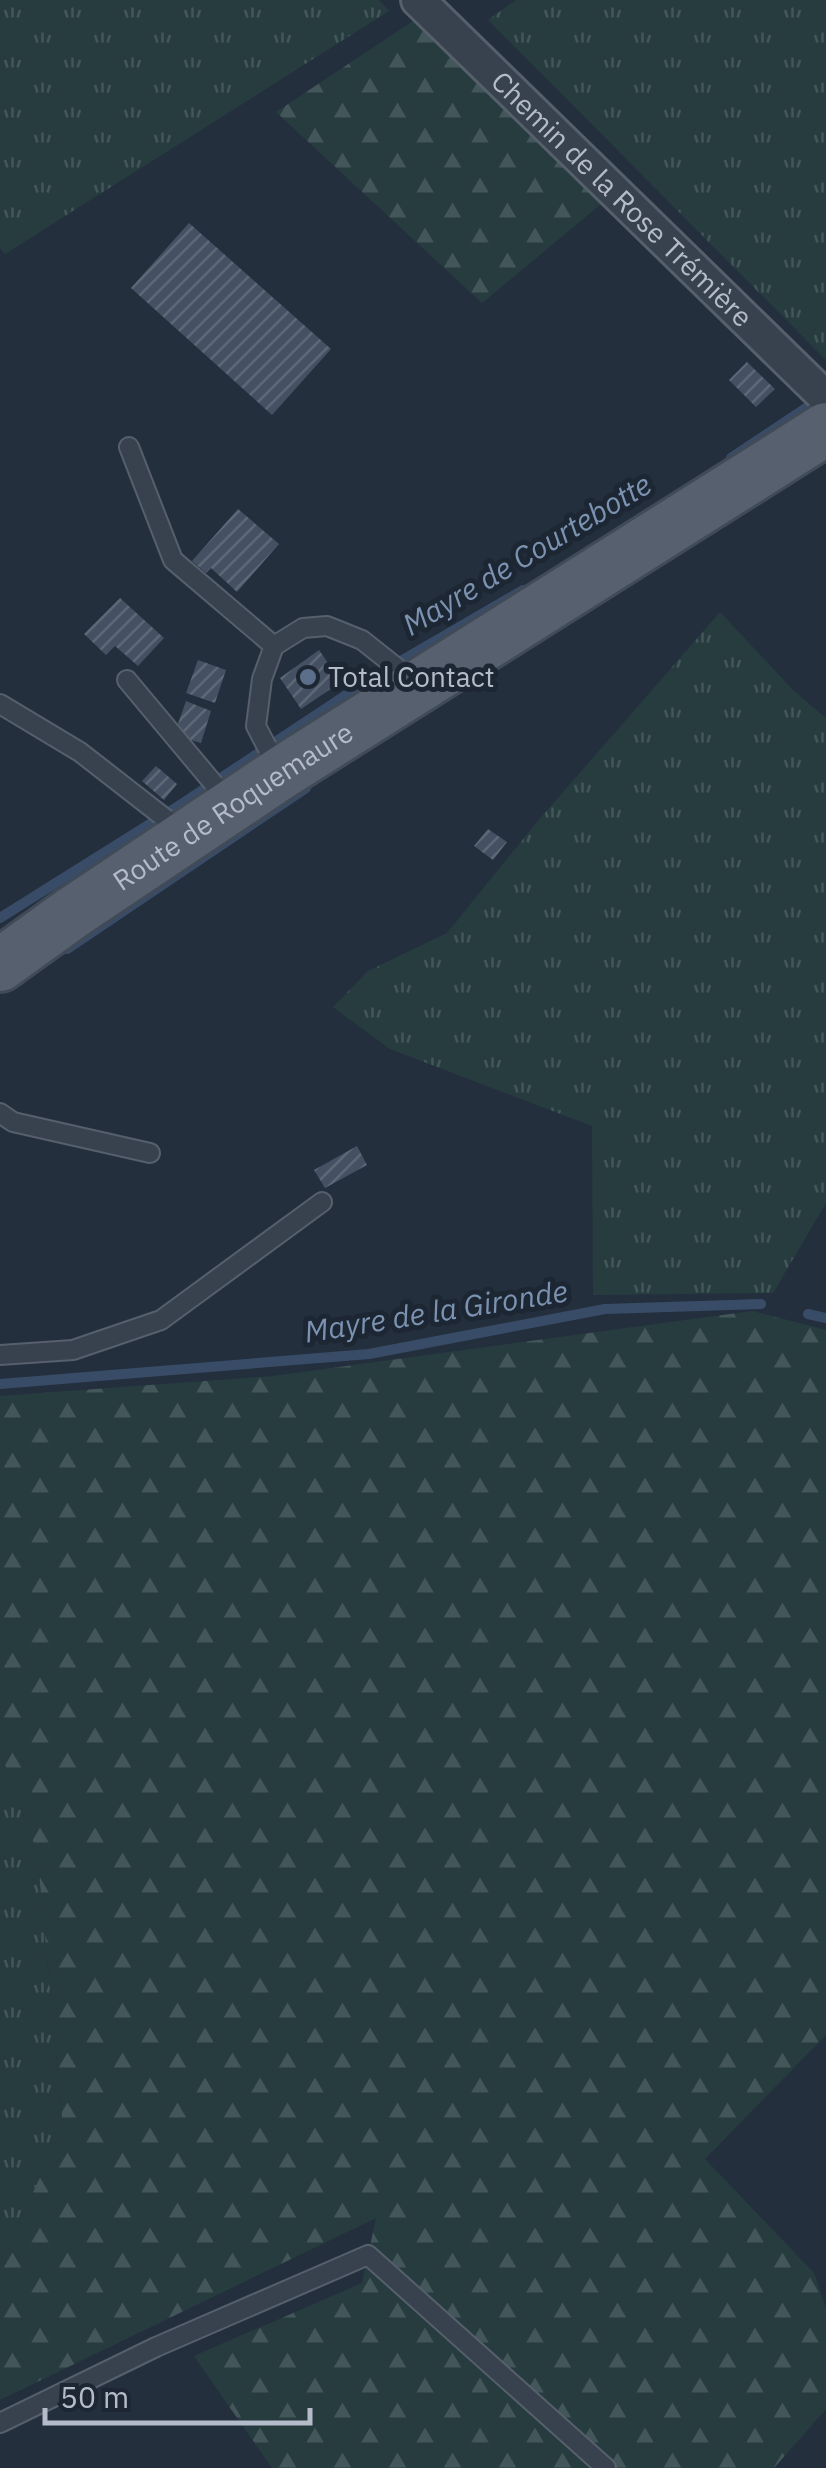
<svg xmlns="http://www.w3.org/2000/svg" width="826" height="2468" viewBox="0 0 826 2468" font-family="'IBM Plex Sans',sans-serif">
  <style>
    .grass { fill: url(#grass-tufts) }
    .forest { fill: url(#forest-firs) }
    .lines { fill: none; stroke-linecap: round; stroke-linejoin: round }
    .stream { stroke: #394c67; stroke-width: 10 }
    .building { fill: url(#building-hatch) }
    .lane-casing { stroke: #565f6c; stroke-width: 22 }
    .street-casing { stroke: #565f6c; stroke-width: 38 }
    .primary-casing { stroke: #414a57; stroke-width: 58 }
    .lane { stroke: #38414e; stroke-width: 18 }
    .street { stroke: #38414e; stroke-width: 32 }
    .primary { stroke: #56606e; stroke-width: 52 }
    .service-dot { fill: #5c6f8a; stroke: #1d2633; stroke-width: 4 }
    .labels { text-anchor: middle; stroke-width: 10; stroke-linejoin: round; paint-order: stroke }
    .street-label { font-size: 28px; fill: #b4bcc9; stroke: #1d2633 }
    .poi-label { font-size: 28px; fill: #b4bcc9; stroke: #1d2633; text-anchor: start }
    .water-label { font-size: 30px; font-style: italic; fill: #7c92b1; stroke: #1d2633 }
  </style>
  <defs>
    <pattern id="grass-tufts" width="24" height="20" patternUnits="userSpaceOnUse" patternTransform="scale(2.5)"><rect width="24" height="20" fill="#263c3f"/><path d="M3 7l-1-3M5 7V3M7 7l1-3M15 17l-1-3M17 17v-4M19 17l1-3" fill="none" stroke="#435659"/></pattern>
    <pattern id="forest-firs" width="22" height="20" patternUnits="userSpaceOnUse" patternTransform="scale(2.5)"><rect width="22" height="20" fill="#263c3f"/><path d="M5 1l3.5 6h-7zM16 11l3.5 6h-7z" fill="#435659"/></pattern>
    <pattern id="building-hatch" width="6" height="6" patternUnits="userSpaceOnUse" patternTransform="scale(2.5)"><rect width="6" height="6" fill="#455162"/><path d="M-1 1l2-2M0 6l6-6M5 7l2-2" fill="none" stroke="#5d6877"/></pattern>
  </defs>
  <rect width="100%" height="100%" fill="#242f3e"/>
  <path class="grass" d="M 0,0 L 379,0 L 389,11 L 5,254 L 0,248 Z
    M 516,0 L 826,0 L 826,360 L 488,20 Z
    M 720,612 L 793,690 L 826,718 L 826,1203 L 773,1293 L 593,1295 L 592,1126 L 390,1049 L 333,1007 L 368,971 L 447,933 L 537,822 Z
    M 0,1751 L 37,1852 L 63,2127 L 0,2264 Z"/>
  <path class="forest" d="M 419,17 L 606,200 L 482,303 L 276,112 Z
    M 752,1311 L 826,1330 L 826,2035 L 705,2159 L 814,2273 L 826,2309 L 826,2409 L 774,2468 L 272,2468 L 194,2356 L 362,2283 L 376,2218 L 0,2400 L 0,2264 L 63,2127 L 37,1852 L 0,1751 L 0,1396 L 273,1376 Z"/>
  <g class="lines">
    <path class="stream" d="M 731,458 L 821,398
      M 0,918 L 177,807 L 375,676 L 523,590
      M 67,949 L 306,788
      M 808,1314 L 826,1318
      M 0,1384 L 369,1354 L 605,1309 L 761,1304"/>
  </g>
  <path class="building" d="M 189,223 L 331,349 L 272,415 L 131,288 Z
    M 747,362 L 775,389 L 756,407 L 729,380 Z
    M 238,509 L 279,544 L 237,592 L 211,568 L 206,573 L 192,561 Z
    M 120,598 L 164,638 L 138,666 L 115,646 L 106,655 L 84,634 Z
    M 319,650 L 341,682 L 301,709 L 280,678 Z
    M 198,660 L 226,670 L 215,703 L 186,693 Z
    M 186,701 L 211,711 L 201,743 L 174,735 Z
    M 156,766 L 177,784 L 164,800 L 142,781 Z
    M 488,829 L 507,842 L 493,860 L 474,846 Z
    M 357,1146 L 367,1165 L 325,1188 L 314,1170 Z"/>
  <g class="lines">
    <g class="lane-casing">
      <path id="lane" d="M 129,447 L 173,560 L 274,646
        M 127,680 L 229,802
        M 0,704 L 80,752 L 184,833
        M 278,768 L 256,726 L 262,679 L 274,646 L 303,628 L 327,626 L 362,640 L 415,682
        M 0,1113 L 13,1122 L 150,1153
        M 0,1355 L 73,1350 L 161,1320 L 322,1202
        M 0,2423 L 156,2347 L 368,2255 L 606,2468"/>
    </g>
    <g class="street-casing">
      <g id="street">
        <path id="s1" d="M 418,0 L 826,398"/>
      </g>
    </g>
    <g class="primary-casing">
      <g id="primary">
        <path id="s2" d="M 0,965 L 72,913 L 281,773 L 826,429"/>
      </g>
    </g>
    <use href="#lane" class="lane"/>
    <use href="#street" class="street"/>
    <use href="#primary" class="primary"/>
  </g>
  <circle class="service-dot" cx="308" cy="677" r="10"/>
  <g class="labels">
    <g class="street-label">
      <text dy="10" stroke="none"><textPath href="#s1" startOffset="285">Chemin de la Rose Trémière</textPath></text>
      <text dy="10" stroke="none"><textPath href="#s2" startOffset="282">Route de Roquemaure</textPath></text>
    </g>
    <g class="poi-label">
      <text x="328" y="687">Total Contact</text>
    </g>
    <g class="water-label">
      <text transform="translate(527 555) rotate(-31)" y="10">Mayre de Courtebotte</text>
      <text transform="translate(436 1312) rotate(-9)" y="10">Mayre de la Gironde</text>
    </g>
  </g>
  <path d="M45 2408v15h265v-15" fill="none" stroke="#b4bcc9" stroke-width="5"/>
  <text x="60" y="2408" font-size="30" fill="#b4bcc9" stroke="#1d2633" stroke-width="8" paint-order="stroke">50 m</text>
</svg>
